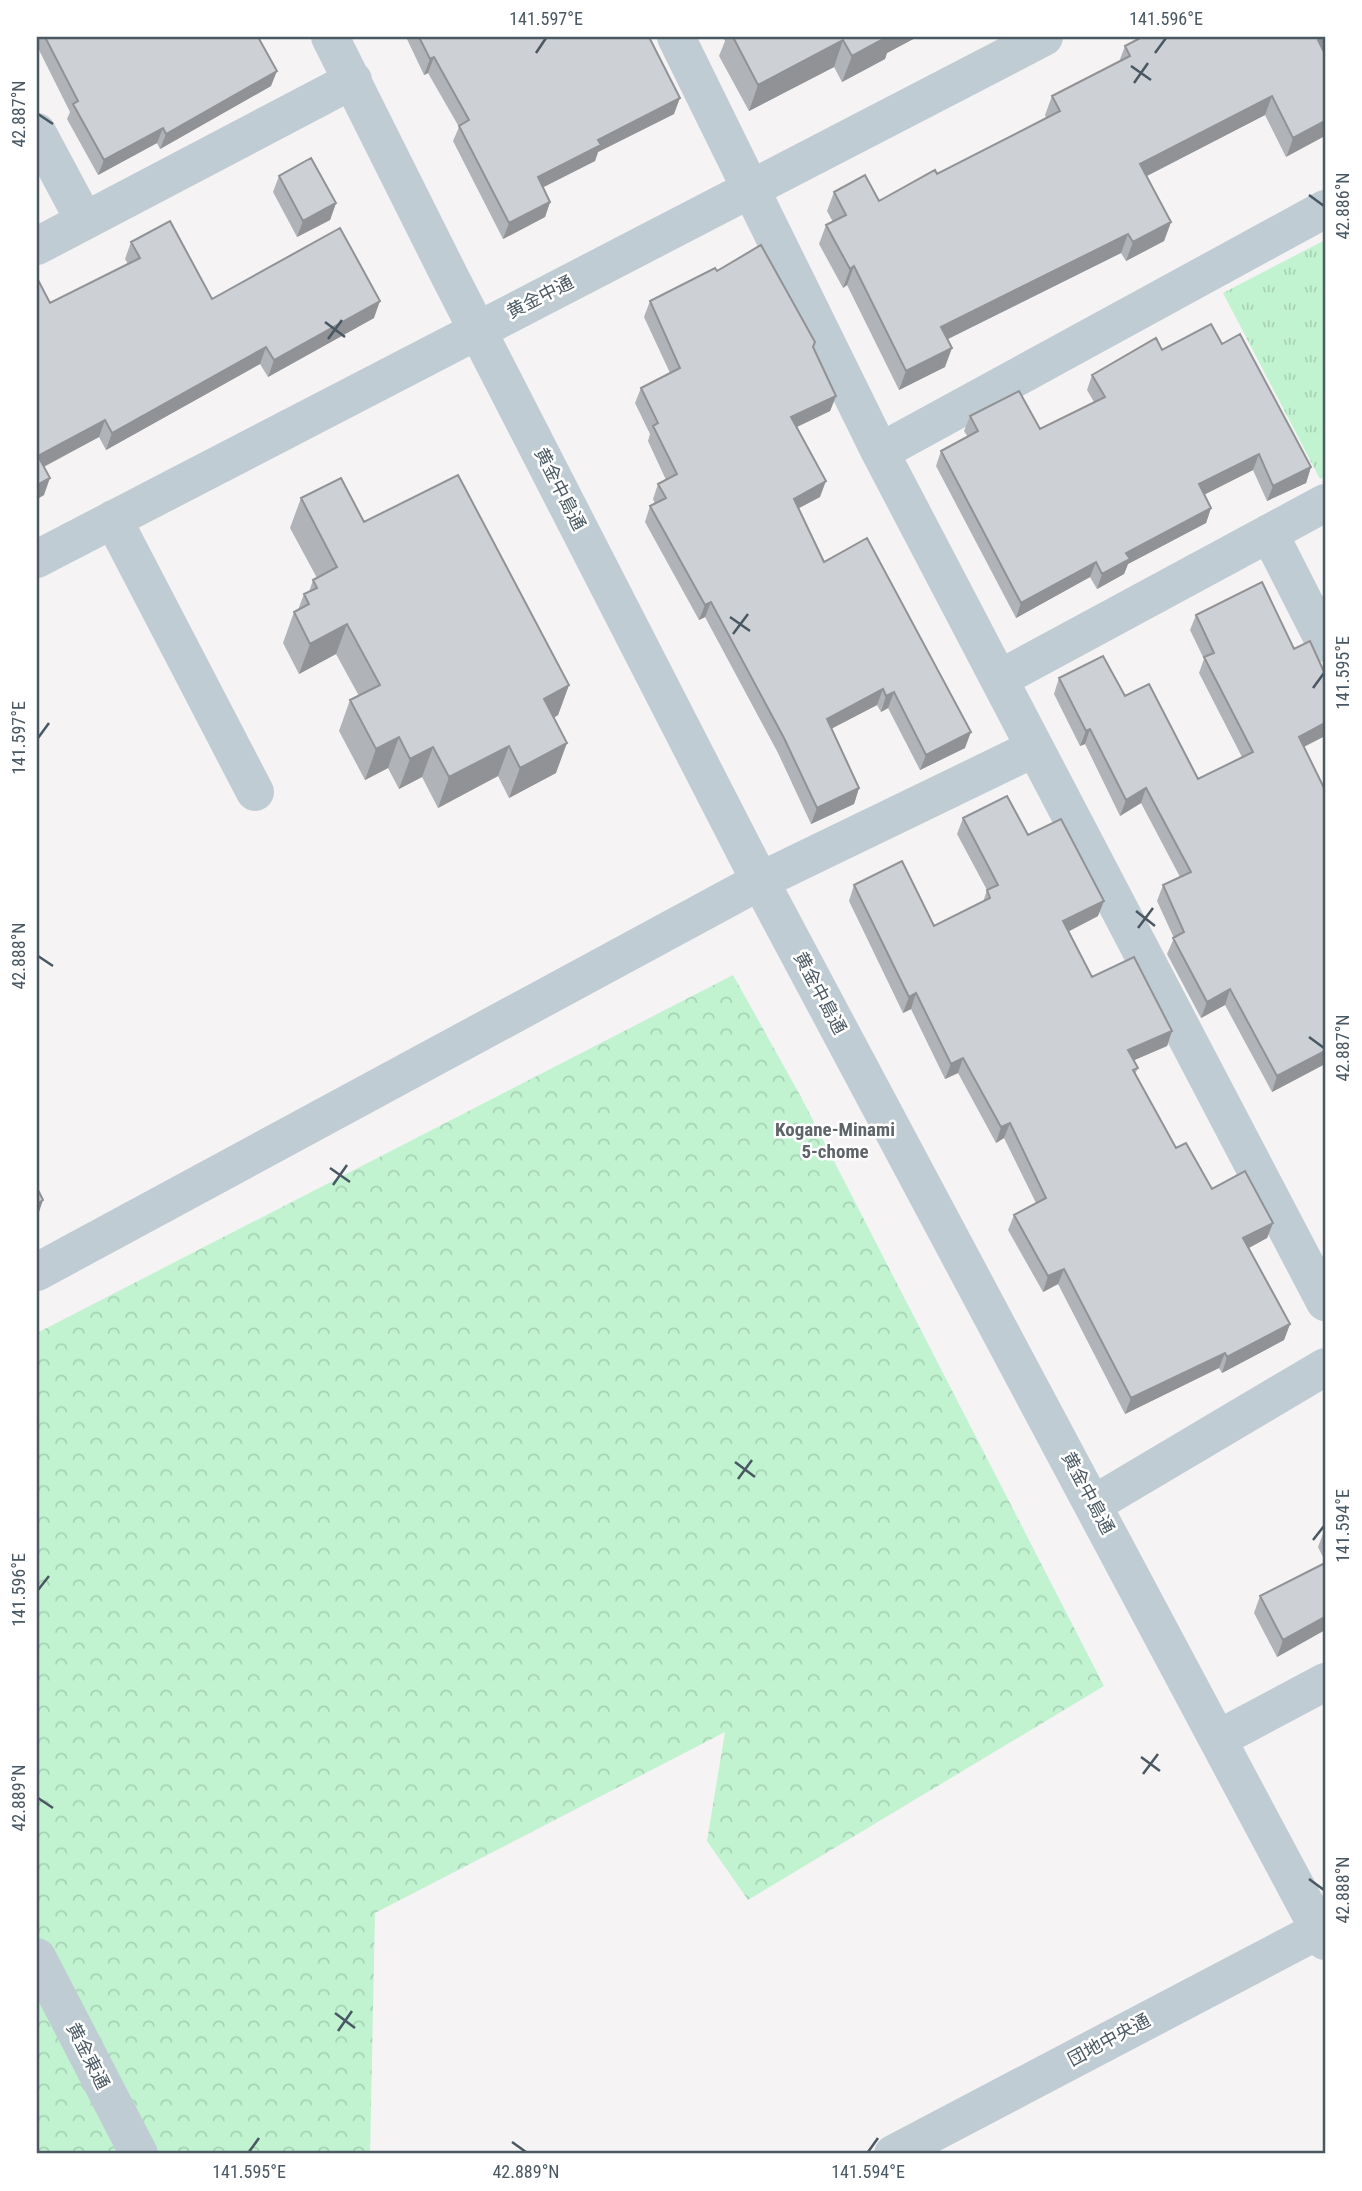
<svg xmlns="http://www.w3.org/2000/svg" width="1362" height="2191" viewBox="0 0 1362 2191" font-family="'Roboto Condensed','Noto Sans JP',sans-serif">
  <style>
    .grass { fill: url(#grass-tufts) }
    .forest { fill: url(#forest-crowns) }
    .lines { fill: none; stroke-linecap: round; stroke-linejoin: round }
    .minor { stroke: #c0ccd3; stroke-width: 38 }
    .wall { fill: #b0b3b7 }
    .shaded-wall { fill: #909295 }
    .building { fill: #cdd0d5; stroke: #909295; stroke-width: 2 }
    .ticks { fill: none; stroke: #495862; stroke-width: 2.5 }
    .labels { text-anchor: middle; stroke-width: 5; stroke-linejoin: round; paint-order: stroke }
    .street-label { font-size: 18px; fill: #495862; stroke: #fff }
    .neighbourhood-label { font-size: 19px; font-weight: bold; fill: #5f6468; stroke: #fff }
    .neatline { fill: none; stroke: #495862; stroke-width: 2.5 }
    .ticks-label { font-size: 18px; text-anchor: middle; fill: #495862 }
  </style>
  <defs>
    <pattern id="grass-tufts" width="24" height="20" patternUnits="userSpaceOnUse" patternTransform="scale(1.75)"><rect width="24" height="20" fill="#c1f3d0"/><path d="M3 7l-1-3M5 7V3M7 7l1-3M15 17l-1-3M17 17v-4M19 17l1-3" fill="none" stroke="#a7d2b5"/></pattern>
    <pattern id="forest-crowns" width="20" height="18" patternUnits="userSpaceOnUse" patternTransform="scale(1.75)"><rect width="20" height="18" fill="#c1f3d0"/><path d="M2 6a3 3 0 1 1 6 0M12 15a3 3 0 1 1 6 0" fill="none" stroke="#a7d2b5"/></pattern>
  </defs>
  <rect width="100%" height="100%" fill="#f5f3f3"/>
  <path class="grass" d="M 1325,240 L 1325,476 L 1320,479 L 1223,293 Z"/>
  <path class="forest" d="M 733,975 L 801,1097 L 1104,1686 L 748,1900 L 707,1841 L 725,1732 L 375,1913 L 370,2154 L 37,2154 L 37,1333 Z"/>
  <g class="lines">
    <path class="minor" d="M 330,37 L 448,273 L 760,881 L 1325,1941
      M 676,37 L 880,452 L 1325,1302
      M 37,132 L 84,220
      M 37,246 L 353,80
      M 880,452 L 1325,209
      M 113,519 L 255,792
      M 1269,533 L 1325,643
      M 37,559 L 1044,37
      M 999,679 L 1325,503
      M 37,1272 L 760,881 L 1035,748
      M 1094,1504 L 1325,1367
      M 1218,1739 L 1325,1682
      M 37,1957 L 139,2154
      M 893,2154 L 1325,1927"/>
  </g>
  <path class="wall" d="M 37,37 L 258,37 L 271,86 L 160,149 L 157,143 L 98,175 L 67,119 L 70,112 L 37,46 Z
    M 406,37 L 649,37 L 674,114 L 598,152 L 595,161 L 543,187 L 550,202 L 545,217 L 503,239 L 453,141 L 459,127 L 428,73 L 424,75 Z
    M 723,37 L 917,37 L 887,53 L 885,59 L 842,82 L 834,67 L 749,111 L 719,56 L 725,41 Z
    M 1125,46 L 1324,52 L 1325,54 L 1286,157 L 1265,115 L 1147,176 L 1171,222 L 1164,241 L 1126,261 L 1121,253 L 947,339 L 945,367 L 899,390 L 847,285 L 843,288 L 819,244 L 826,225 L 833,222 L 827,211 L 834,192 L 879,201 L 937,174 L 1046,118 L 1045,115 L 1052,96 L 1119,62 Z
    M 279,176 L 336,203 L 330,220 L 297,237 L 273,192 Z
    M 131,242 L 212,299 L 374,318 L 268,377 L 260,364 L 106,450 L 99,437 L 44,467 L 44,495 L 37,499 L 37,278 L 50,303 L 128,264 L 125,259 Z
    M 717,271 L 813,347 L 836,396 L 830,411 L 797,427 L 820,497 L 798,508 L 824,562 L 965,748 L 920,770 L 888,708 L 881,712 L 877,705 L 831,729 L 859,788 L 854,804 L 811,824 L 778,753 L 705,617 L 699,620 L 645,522 L 650,506 L 655,504 L 653,499 L 658,484 L 666,480 L 648,441 L 650,434 L 635,403 L 641,388 L 670,373 L 644,317 L 650,301 Z
    M 1222,344 L 1311,467 L 1306,483 L 1267,501 L 1253,470 L 1204,494 L 1211,508 L 1206,523 L 1128,564 L 1124,574 L 1097,589 L 1090,577 L 1016,618 L 936,466 L 941,451 L 968,437 L 964,431 L 970,416 L 1040,429 L 1094,402 L 1087,390 L 1092,375 L 1162,350 Z
    M 301,498 L 364,522 L 569,685 L 558,715 L 554,718 L 556,773 L 509,798 L 498,776 L 438,808 L 422,777 L 399,789 L 388,768 L 365,780 L 339,731 L 350,700 L 359,696 L 336,654 L 299,674 L 283,643 L 294,612 L 298,610 L 304,594 L 309,592 L 313,580 L 317,578 L 290,528 Z
    M 1196,615 L 1294,649 L 1325,674 L 1325,736 L 1304,747 L 1325,790 L 1325,1064 L 1272,1092 L 1225,1005 L 1201,1018 L 1167,954 L 1174,938 L 1157,901 L 1163,885 L 1180,877 L 1141,803 L 1120,816 L 1085,744 L 1080,746 L 1054,694 L 1059,678 L 1125,696 L 1198,779 L 1242,757 L 1199,673 L 1204,659 L 1190,630 Z
    M 963,818 L 1028,835 L 1098,916 L 1069,931 L 1092,977 L 1172,1031 L 1167,1046 L 1134,1060 L 1138,1068 L 1135,1074 L 1176,1148 L 1212,1189 L 1273,1223 L 1267,1238 L 1248,1248 L 1290,1324 L 1284,1340 L 1222,1373 L 1219,1368 L 1125,1414 L 1058,1284 L 1043,1292 L 1008,1230 L 1014,1215 L 1036,1203 L 1004,1138 L 996,1143 L 958,1073 L 945,1079 L 911,1009 L 903,1013 L 849,901 L 854,885 L 934,926 L 983,902 L 987,890 L 957,834 Z
    M 1325,1530 L 1325,1561 L 1318,1547 L 1324,1531 Z
    M 1325,1563 L 1325,1630 L 1277,1657 L 1254,1613 L 1260,1596 Z"/>
  <path class="shaded-wall" d="M 887,37 L 917,37 L 887,53 L 885,59 L 842,82 L 852,56 Z
    M 1324,37 L 1325,37 L 1325,51 L 1311,59 L 1318,40 Z
    M 843,40 L 834,67 L 749,111 L 758,85 Z
    M 434,57 L 428,73 L 424,75 L 430,59 Z
    M 277,71 L 271,86 L 160,149 L 166,134 Z
    M 1272,96 L 1265,115 L 1133,183 L 1140,164 Z
    M 680,98 L 674,114 L 598,152 L 595,161 L 532,193 L 538,177 L 598,140 Z
    M 1325,121 L 1325,136 L 1286,157 L 1293,138 Z
    M 163,128 L 157,143 L 98,175 L 104,160 Z
    M 550,202 L 545,217 L 503,239 L 509,223 Z
    M 336,203 L 330,220 L 297,237 L 303,221 Z
    M 1171,222 L 1164,241 L 1126,261 L 1133,242 Z
    M 1128,234 L 1121,253 L 934,346 L 941,327 Z
    M 854,266 L 847,285 L 843,288 L 850,269 Z
    M 380,301 L 374,318 L 268,377 L 274,360 Z
    M 266,347 L 260,364 L 106,450 L 112,433 Z
    M 952,348 L 945,367 L 899,390 L 906,371 Z
    M 836,396 L 830,411 L 786,432 L 791,417 Z
    M 105,420 L 99,437 L 37,470 L 38,456 Z
    M 1259,454 L 1253,470 L 1194,500 L 1199,484 Z
    M 1311,467 L 1306,483 L 1267,501 L 1273,486 Z
    M 50,478 L 44,495 L 37,499 L 37,485 Z
    M 826,481 L 820,497 L 788,514 L 794,499 Z
    M 1211,508 L 1206,523 L 1128,564 L 1124,574 L 1097,589 L 1102,574 L 1126,553 Z
    M 1096,562 L 1090,577 L 1016,618 L 1021,603 Z
    M 711,602 L 705,617 L 699,620 L 705,605 Z
    M 347,624 L 336,654 L 299,674 L 310,644 Z
    M 569,685 L 558,715 L 533,729 L 544,699 Z
    M 883,689 L 877,705 L 821,734 L 827,719 Z
    M 894,692 L 888,708 L 881,712 L 886,696 Z
    M 1325,723 L 1325,736 L 1293,752 L 1299,737 Z
    M 1090,729 L 1085,744 L 1080,746 L 1086,731 Z
    M 971,732 L 965,748 L 920,770 L 926,755 Z
    M 399,737 L 388,768 L 365,780 L 376,749 Z
    M 567,743 L 556,773 L 509,798 L 520,768 Z
    M 509,746 L 498,776 L 438,808 L 449,777 Z
    M 433,747 L 422,777 L 399,789 L 410,759 Z
    M 859,788 L 854,804 L 811,824 L 817,808 Z
    M 1146,788 L 1141,803 L 1120,816 L 1126,800 Z
    M 1104,901 L 1098,916 L 1058,937 L 1063,921 Z
    M 1230,989 L 1225,1005 L 1201,1018 L 1207,1002 Z
    M 916,993 L 911,1009 L 903,1013 L 909,997 Z
    M 1172,1031 L 1167,1046 L 1123,1065 L 1128,1050 Z
    M 1325,1051 L 1325,1064 L 1272,1092 L 1277,1076 Z
    M 963,1058 L 958,1073 L 945,1079 L 951,1064 Z
    M 1010,1123 L 1004,1138 L 996,1143 L 1001,1127 Z
    M 43,1200 L 37,1218 L 37,1204 Z
    M 1273,1223 L 1267,1238 L 1238,1254 L 1243,1238 Z
    M 1064,1269 L 1058,1284 L 1043,1292 L 1048,1276 Z
    M 1290,1324 L 1284,1340 L 1222,1373 L 1227,1357 Z
    M 1225,1353 L 1219,1368 L 1125,1414 L 1131,1398 Z
    M 1325,1617 L 1325,1630 L 1277,1657 L 1283,1640 Z"/>
  <path class="building" d="M 45,37 L 258,37 L 277,71 L 166,134 L 163,128 L 104,160 L 73,104 L 78,101 Z
    M 419,37 L 649,37 L 680,98 L 598,140 L 601,145 L 538,177 L 550,202 L 509,223 L 459,126 L 469,120 L 434,57 L 430,59 Z
    M 733,37 L 887,37 L 852,56 L 843,40 L 758,85 Z
    M 1142,37 L 1324,37 L 1318,40 L 1325,54 L 1325,121 L 1293,138 L 1272,96 L 1140,164 L 1171,222 L 1133,242 L 1128,234 L 941,327 L 952,348 L 906,371 L 854,266 L 850,269 L 826,225 L 846,215 L 834,192 L 865,175 L 879,201 L 935,170 L 937,174 L 1060,111 L 1052,96 L 1130,56 L 1125,46 Z
    M 311,158 L 336,203 L 303,221 L 279,176 Z
    M 170,221 L 212,299 L 340,228 L 380,301 L 274,360 L 266,347 L 112,433 L 105,420 L 38,456 L 50,478 L 37,485 L 37,278 L 50,303 L 140,258 L 131,242 Z
    M 761,245 L 815,342 L 813,347 L 836,396 L 791,417 L 826,481 L 794,499 L 824,562 L 867,538 L 971,732 L 926,755 L 894,692 L 886,696 L 883,689 L 827,719 L 859,788 L 817,808 L 784,738 L 711,602 L 705,605 L 650,506 L 666,498 L 658,484 L 677,474 L 653,426 L 658,423 L 641,388 L 680,368 L 650,301 L 715,268 L 717,271 Z
    M 1211,324 L 1222,344 L 1240,334 L 1311,467 L 1273,486 L 1259,454 L 1199,484 L 1211,508 L 1126,553 L 1130,559 L 1102,574 L 1096,562 L 1021,603 L 941,451 L 978,431 L 970,416 L 1019,391 L 1040,429 L 1105,397 L 1092,375 L 1156,338 L 1162,350 Z
    M 458,475 L 569,685 L 544,699 L 567,743 L 520,768 L 509,746 L 449,777 L 433,747 L 410,759 L 399,737 L 376,749 L 350,700 L 380,685 L 347,624 L 310,644 L 294,612 L 309,604 L 304,594 L 317,588 L 313,580 L 337,567 L 301,498 L 341,478 L 364,522 Z
    M 1262,582 L 1294,649 L 1310,641 L 1325,674 L 1325,723 L 1299,737 L 1325,790 L 1325,1051 L 1277,1076 L 1230,989 L 1207,1002 L 1173,938 L 1184,932 L 1163,885 L 1191,872 L 1146,788 L 1126,800 L 1090,729 L 1086,731 L 1059,678 L 1103,656 L 1125,696 L 1149,684 L 1198,779 L 1253,752 L 1204,657 L 1214,653 L 1196,615 Z
    M 1007,796 L 1028,835 L 1061,819 L 1104,901 L 1063,921 L 1092,977 L 1134,957 L 1172,1031 L 1128,1050 L 1138,1068 L 1133,1070 L 1176,1148 L 1186,1143 L 1212,1189 L 1245,1171 L 1273,1223 L 1243,1238 L 1290,1324 L 1227,1357 L 1225,1353 L 1131,1398 L 1064,1269 L 1048,1276 L 1014,1215 L 1046,1198 L 1010,1123 L 1001,1127 L 963,1058 L 951,1064 L 916,993 L 909,997 L 854,885 L 902,861 L 934,926 L 990,898 L 987,890 L 998,885 L 963,818 Z
    M 37,1188 L 43,1200 L 37,1204 Z
    M 1325,1563 L 1325,1617 L 1283,1640 L 1260,1596 Z"/>
  <path class="ticks" d="M 536,53 L 546,38M 1155,53 L 1166,38M 1131,66 L 1151,80M 1134,83 L 1148,63M 38,114 L 53,124M 1309,195 L 1324,206M 325,322 L 345,337M 328,339 L 342,320M 730,617 L 750,631M 733,634 L 748,614M 1313,688 L 1324,673M 38,738 L 49,723M 1136,911 L 1155,926M 1138,928 L 1153,908M 38,956 L 53,966M 1309,1037 L 1324,1048M 330,1168 L 350,1182M 333,1185 L 347,1165M 735,1462 L 755,1477M 738,1479 L 752,1460M 1313,1540 L 1324,1526M 38,1590 L 49,1576M 1141,1757 L 1160,1771M 1143,1774 L 1158,1754M 38,1798 L 53,1808M 1309,1879 L 1324,1890M 335,2013 L 355,2028M 338,2031 L 352,2011M 512,2142 L 526,2152M 249,2152 L 259,2138M 868,2152 L 878,2138"/>
  <g class="labels">
    <g class="street-label">
      <text transform="translate(540 297) rotate(-27)" y="6">黄金中通</text>
      <text transform="translate(560 489) rotate(63)" y="6">黄金中島通</text>
      <text transform="translate(820 993) rotate(62)" y="6">黄金中島通</text>
      <text transform="translate(1088 1493) rotate(62)" y="6">黄金中島通</text>
      <text transform="translate(1109 2040) rotate(-28)" y="6">団地中央通</text>
      <text transform="translate(88 2056) rotate(63)" y="6">黄金東通</text>
    </g>
    <g class="neighbourhood-label">
      <text x="835" y="1136">Kogane-Minami<tspan x="835" dy="22">5-chome</tspan></text>
    </g>
  </g>
  <rect width="1362" height="2191" fill="none" stroke="#ffffff" stroke-width="77"/>
  <rect x="38" y="38" width="1286" height="2114" class="neatline"/>
  <g class="ticks-label">
    <text x="546" y="25">141.597°E</text>
    <text x="1166" y="25">141.596°E</text>
    <text transform="translate(19 114) rotate(-90)" y="6">42.887°N</text>
    <text transform="translate(1343 206) rotate(-90)" y="6">42.886°N</text>
    <text transform="translate(1343 673) rotate(-90)" y="6">141.595°E</text>
    <text transform="translate(19 738) rotate(-90)" y="6">141.597°E</text>
    <text transform="translate(19 956) rotate(-90)" y="6">42.888°N</text>
    <text transform="translate(1343 1048) rotate(-90)" y="6">42.887°N</text>
    <text transform="translate(1343 1526) rotate(-90)" y="6">141.594°E</text>
    <text transform="translate(19 1590) rotate(-90)" y="6">141.596°E</text>
    <text transform="translate(19 1798) rotate(-90)" y="6">42.889°N</text>
    <text transform="translate(1343 1890) rotate(-90)" y="6">42.888°N</text>
    <text x="249" y="2178">141.595°E</text>
    <text x="526" y="2178">42.889°N</text>
    <text x="868" y="2178">141.594°E</text>
  </g>
</svg>
